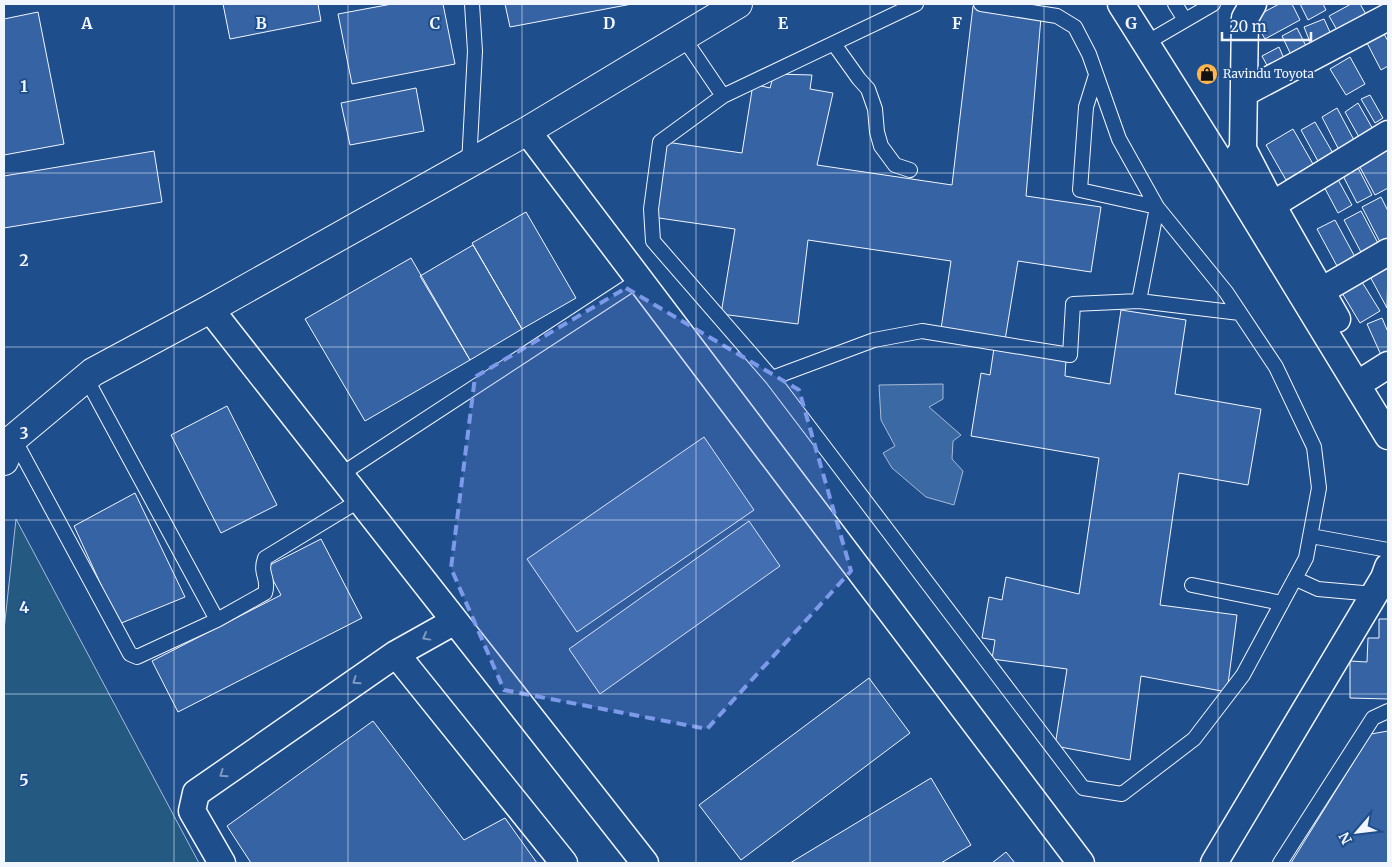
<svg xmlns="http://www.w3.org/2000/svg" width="1392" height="867" viewBox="0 0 1392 867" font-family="Merriweather,serif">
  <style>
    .green { fill: #245a82; stroke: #a8bbd7 }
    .water { fill: #3b69a3; stroke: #a8bbd7 }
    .building { fill: #3563a3; stroke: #f2f6ff }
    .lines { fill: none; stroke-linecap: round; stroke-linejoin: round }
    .lane-casing { stroke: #f2f6ff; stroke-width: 16 }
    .street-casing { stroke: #f2f6ff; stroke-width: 29 }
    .secondary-casing { stroke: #f2f6ff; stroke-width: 30 }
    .lane { stroke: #1f4e8c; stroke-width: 14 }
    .street { stroke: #1f4e8c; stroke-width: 26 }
    .secondary { stroke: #1f4e8c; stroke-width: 28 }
    .oneway { stroke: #7e9ac0 }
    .marked { fill: #7d9aea; fill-opacity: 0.2; stroke: #7d9aea; stroke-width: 4; stroke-dasharray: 10 6; stroke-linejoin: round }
    .grid { fill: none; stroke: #f2f6ff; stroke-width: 1; stroke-opacity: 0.55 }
    .labels { text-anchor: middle; stroke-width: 4; stroke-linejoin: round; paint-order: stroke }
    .poi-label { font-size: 12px; fill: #f2f6ff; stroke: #1f4e8c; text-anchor: start }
    .grid-label { font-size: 16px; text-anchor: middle; font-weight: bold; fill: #f2f6ff; stroke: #1f4e8c; stroke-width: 4; stroke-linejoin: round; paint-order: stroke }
  </style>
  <rect width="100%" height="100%" fill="#1f4e8c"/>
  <path class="green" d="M 16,519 L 199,863 L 4,863 L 4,630 Z"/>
  <path class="water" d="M 943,384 L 943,399 L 929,407 L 961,435 L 953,441 L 952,459 L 963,471 L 954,505 L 926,497 L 892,468 L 883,453 L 895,446 L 881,420 L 879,385 Z"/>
  <path class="building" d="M 223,4 L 318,4 L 321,21 L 230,39 Z
    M 392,4 L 443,4 L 455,64 L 352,84 L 338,14 Z
    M 505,4 L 632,4 L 510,27 Z
    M 1279,4 L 1292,4 L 1300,20 L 1265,39 L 1253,18 Z
    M 1300,4 L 1323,4 L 1326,10 L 1308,20 Z
    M 1351,4 L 1360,4 L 1370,21 L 1341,37 L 1329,16 Z
    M 973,6 L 1041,17 L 1026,196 L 1101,207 L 1091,272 L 1018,261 L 1005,340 L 941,329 L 951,261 L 808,240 L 798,324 L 721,314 L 735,229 L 652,217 L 666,142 L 742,153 L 753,84 L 770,88 L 774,74 L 812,75 L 810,89 L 833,93 L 817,165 L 952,185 Z
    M 38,12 L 64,144 L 4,155 L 4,19 Z
    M 1324,19 L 1335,43 L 1314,52 L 1304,27 Z
    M 1297,28 L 1309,52 L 1293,59 L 1282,36 Z
    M 1384,34 L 1388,41 L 1388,66 L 1381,70 L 1367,43 Z
    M 1279,47 L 1286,63 L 1270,71 L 1262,56 Z
    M 1350,57 L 1365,84 L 1346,95 L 1330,69 Z
    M 416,88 L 424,131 L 350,145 L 341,103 Z
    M 1370,95 L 1383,118 L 1375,123 L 1361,99 Z
    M 1358,103 L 1374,131 L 1360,139 L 1345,112 Z
    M 1337,108 L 1355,142 L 1339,150 L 1322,117 Z
    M 1315,122 L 1334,155 L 1319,163 L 1301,130 Z
    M 1293,129 L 1313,164 L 1286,180 L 1266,145 Z
    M 1388,146 L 1388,188 L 1375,195 L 1355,158 Z
    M 154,151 L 162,202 L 4,228 L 4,176 Z
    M 1355,162 L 1372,195 L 1357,203 L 1340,170 Z
    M 1336,176 L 1352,205 L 1338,213 L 1322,183 Z
    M 1381,197 L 1388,211 L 1388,240 L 1381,244 L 1362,207 Z
    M 1361,211 L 1379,245 L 1362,254 L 1344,220 Z
    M 526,212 L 576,298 L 522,329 L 472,243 Z
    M 1335,220 L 1355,257 L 1337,266 L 1317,229 Z
    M 473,245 L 522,329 L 470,360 L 420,276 Z
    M 411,258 L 470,360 L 365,421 L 305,319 Z
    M 1385,261 L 1388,267 L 1387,308 L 1367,271 Z
    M 1362,282 L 1380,311 L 1360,323 L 1342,293 Z
    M 1121,310 L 1186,320 L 1175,394 L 1261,409 L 1248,485 L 1179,473 L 1160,605 L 1237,615 L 1227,692 L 1141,676 L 1130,760 L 1055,746 L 1067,669 L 992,659 L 995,640 L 982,638 L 989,597 L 1002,600 L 1006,577 L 1079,594 L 1099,458 L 971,436 L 981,373 L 990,375 L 994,348 L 1066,360 L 1065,376 L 1110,384 Z
    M 1382,318 L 1388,332 L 1388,352 L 1381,355 L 1367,324 Z
    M 227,406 L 277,505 L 221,533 L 171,435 Z
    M 704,437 L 754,510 L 577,632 L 527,559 Z
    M 135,493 L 185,597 L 119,624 L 74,526 Z
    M 749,521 L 780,566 L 600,694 L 569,649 Z
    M 321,539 L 362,618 L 178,712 L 152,661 L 281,595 L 266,567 Z
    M 1379,619 L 1388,619 L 1388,699 L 1350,698 L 1350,661 L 1367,662 L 1368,638 L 1379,638 Z
    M 869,678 L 910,733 L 741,860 L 699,805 Z
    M 373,721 L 464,840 L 505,818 L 537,863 L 251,863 L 227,826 Z
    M 1388,731 L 1388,863 L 1291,863 L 1371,734 Z
    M 931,778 L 971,845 L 941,863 L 790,863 Z
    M 1006,852 L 1015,863 L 992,863 Z"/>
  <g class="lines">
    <g class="lane-casing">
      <path id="lane" d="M 916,4 L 723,96 L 660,142 L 651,209 L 653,241 L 772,378 L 1083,788 L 1122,794 L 1194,739 L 1243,675 L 1306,558 L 1319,488 L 1314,447 L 1276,367 L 1226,292 L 1157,207 L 1119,139 L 1089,54 L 1075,27 L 1057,16 L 981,4
        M 1175,4 L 1185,20
        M 683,37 L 723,96
        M 1146,43 L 1213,4
        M 834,44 L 859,79 L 868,89 L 875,109 L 877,132 L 881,146 L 895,165 L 910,170
        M 469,164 L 475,51 L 472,4
        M 1139,301 L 1240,313
        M 772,378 L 874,340 L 922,331 L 1070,355 L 1073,304 L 1139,301 L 1157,207 L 1080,190 L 1086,107 L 1096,75
        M 13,437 L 130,654 L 137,657 L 217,620 L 86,378
        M 340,475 L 640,279
        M 1311,536 L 1388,550
        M 1296,579 L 1318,589 L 1374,594
        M 1192,585 L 1282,603
        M 217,620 L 265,593 C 270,578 259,575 265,558 L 360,500
        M 1280,863 L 1373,718 L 1388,711"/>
    </g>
    <g class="street-casing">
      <path id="street" d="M 1121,4 L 1227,172 L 1388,436
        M 1244,93 L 1388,17
        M 527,131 L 1081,863
        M 1243,149 L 1272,205 L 1337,319
        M 1234,163 L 1243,149 L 1245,18 L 1253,4
        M 1272,205 L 1388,134
        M 1321,291 L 1388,252
        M 210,309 L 645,863
        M 1369,377 L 1388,365
        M 396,654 L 564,863
        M 222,863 L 192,811 L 196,793 L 396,654 L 455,621
        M 1214,863 L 1384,578 L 1388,567"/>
    </g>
    <g class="secondary-casing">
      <path id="secondary" d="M 4,461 L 14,438 L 93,372 L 210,309 L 527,131 L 738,4"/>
    </g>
    <use href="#lane" class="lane"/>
    <use href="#street" class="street"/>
    <use href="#secondary" class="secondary"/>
  </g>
  <defs><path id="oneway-chevron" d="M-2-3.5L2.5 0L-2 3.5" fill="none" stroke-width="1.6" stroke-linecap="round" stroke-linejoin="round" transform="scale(1.25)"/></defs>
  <g class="oneway">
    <use href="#oneway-chevron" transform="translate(426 637) rotate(151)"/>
    <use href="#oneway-chevron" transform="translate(356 681) rotate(145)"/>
    <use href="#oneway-chevron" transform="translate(223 774) rotate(145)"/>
  </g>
  <path class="marked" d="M 626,288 L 799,390 L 851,571 L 707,729 L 504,690 L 451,568 L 475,377 Z"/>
  <path class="grid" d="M 174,4 L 174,863M 348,4 L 348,863M 522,4 L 522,863M 696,4 L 696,863M 870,4 L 870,863M 1044,4 L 1044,863M 1218,4 L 1218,863M 4,173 L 1388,173M 4,347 L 1388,347M 4,520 L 1388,520M 4,694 L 1388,694"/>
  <defs>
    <g id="shop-disc" transform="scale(1.125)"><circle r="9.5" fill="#ffb74d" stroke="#1f4e8c"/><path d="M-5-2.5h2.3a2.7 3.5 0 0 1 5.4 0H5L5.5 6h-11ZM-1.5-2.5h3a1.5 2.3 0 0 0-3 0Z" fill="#111"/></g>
  </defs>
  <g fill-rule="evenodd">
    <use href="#shop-disc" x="1207" y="74"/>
  </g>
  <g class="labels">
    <g class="poi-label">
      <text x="1223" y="78">Ravindu Toyota</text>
    </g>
  </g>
  <g class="grid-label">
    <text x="87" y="29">A</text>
    <text x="261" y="29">B</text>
    <text x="435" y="29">C</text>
    <text x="609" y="29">D</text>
    <text x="783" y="29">E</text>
    <text x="957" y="29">F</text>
    <text x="1131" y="29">G</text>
    <text x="24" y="92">1</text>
    <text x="24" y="266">2</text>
    <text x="24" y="439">3</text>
    <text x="24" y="613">4</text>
    <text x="24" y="786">5</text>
  </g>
  <rect width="1392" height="867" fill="none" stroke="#f2f6ff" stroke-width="10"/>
  <g transform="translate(1357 832) rotate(242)" stroke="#1f4e8c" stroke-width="4" paint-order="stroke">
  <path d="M0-4L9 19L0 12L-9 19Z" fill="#f2f6ff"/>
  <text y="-8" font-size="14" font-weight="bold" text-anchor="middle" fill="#f2f6ff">N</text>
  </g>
  <path d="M1222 32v8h89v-8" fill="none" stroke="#f2f6ff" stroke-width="2.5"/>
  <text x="1230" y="32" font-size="15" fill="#f2f6ff" stroke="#1f4e8c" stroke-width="4" paint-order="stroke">20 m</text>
</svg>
